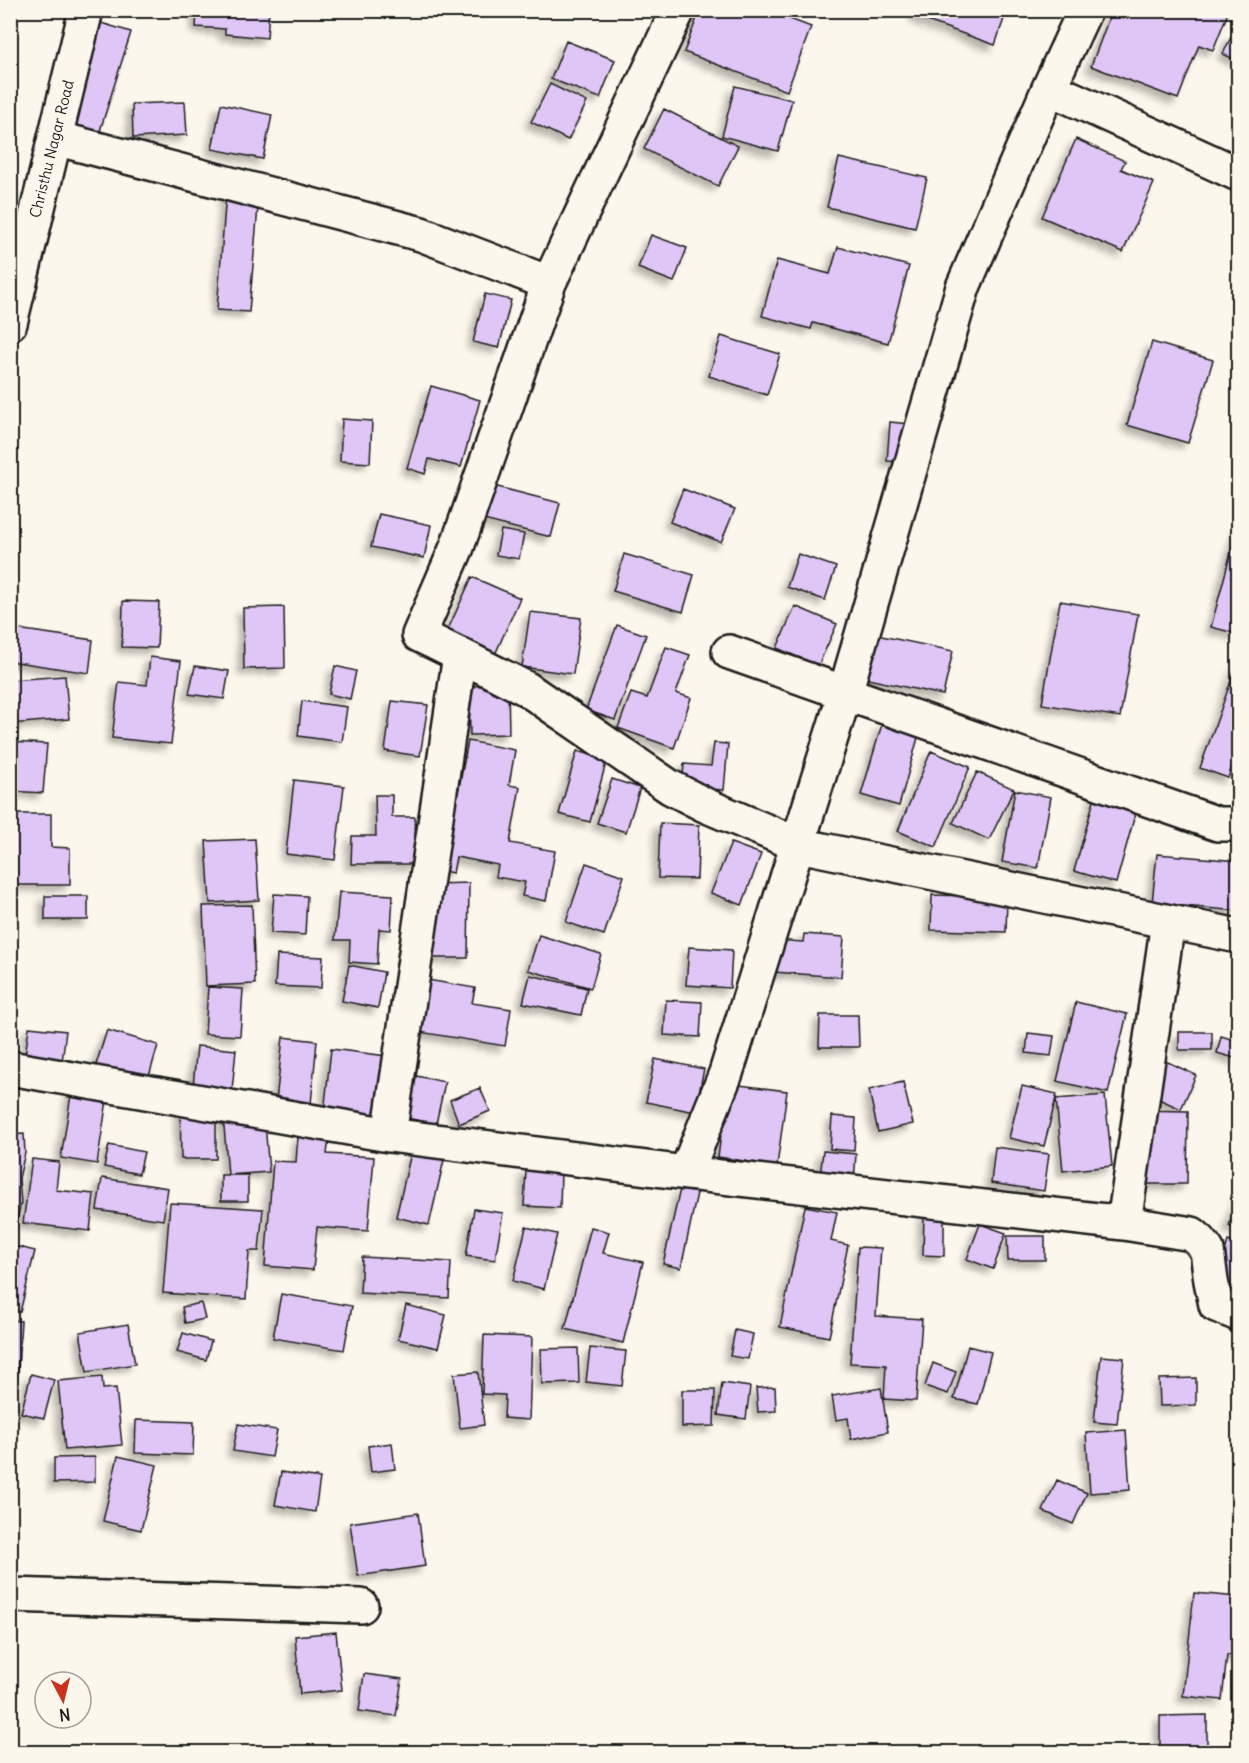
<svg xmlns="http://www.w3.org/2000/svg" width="1249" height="1763" viewBox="0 0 1249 1763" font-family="Delius,sans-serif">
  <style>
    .building { fill: #dfc6f6; stroke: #1c1c1c; stroke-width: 1.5; filter: url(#shadow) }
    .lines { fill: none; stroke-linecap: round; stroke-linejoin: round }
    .minor-casing { stroke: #1c1c1c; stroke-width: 38 }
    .minor { stroke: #fbf7ec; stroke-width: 33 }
    .labels { text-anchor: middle; stroke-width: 5; stroke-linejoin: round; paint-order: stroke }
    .street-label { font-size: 15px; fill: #1c1c1c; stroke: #fbf7ec }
  </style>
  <defs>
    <filter id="shadow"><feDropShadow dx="-5.5" dy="5.5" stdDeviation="3" flood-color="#0004"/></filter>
  </defs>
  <rect width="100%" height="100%" fill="#fbf7ec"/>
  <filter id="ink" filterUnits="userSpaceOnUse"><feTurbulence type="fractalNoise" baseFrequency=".0167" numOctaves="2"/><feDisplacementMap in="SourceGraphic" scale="12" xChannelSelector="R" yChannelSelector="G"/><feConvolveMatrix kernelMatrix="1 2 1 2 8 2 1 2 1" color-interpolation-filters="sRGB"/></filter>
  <g filter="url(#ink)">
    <path class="building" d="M 197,10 L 269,10 L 267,38 L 225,34 L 225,29 L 196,27 Z
      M 700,10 L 766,10 L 811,27 L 787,91 L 684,52 Z
      M 918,10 L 1007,10 L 995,45 L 916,17 Z
      M 1112,10 L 1229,10 L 1213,50 L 1199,45 L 1178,99 L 1091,66 Z
      M 88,19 L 131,32 L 99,134 L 56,121 Z
      M 1232,35 L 1238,38 L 1238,61 L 1223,54 Z
      M 566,41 L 615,60 L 600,98 L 551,79 Z
      M 550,84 L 587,102 L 568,140 L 531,122 Z
      M 735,86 L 792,100 L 778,151 L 722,136 Z
      M 185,102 L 187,135 L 133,138 L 132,104 Z
      M 221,104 L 272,115 L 263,159 L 212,149 Z
      M 664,109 L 738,146 L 718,186 L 644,149 Z
      M 1076,139 L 1125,161 L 1121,169 L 1154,183 L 1123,252 L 1042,217 Z
      M 839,158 L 927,178 L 915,228 L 827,207 Z
      M 226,193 L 259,195 L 249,312 L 217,310 Z
      M 651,235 L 687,248 L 674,282 L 638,268 Z
      M 838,247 L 909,266 L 888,343 L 813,323 L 811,329 L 762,316 L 777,260 L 830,274 Z
      M 485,294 L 511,300 L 499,348 L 473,342 Z
      M 721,336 L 780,354 L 767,395 L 709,376 Z
      M 1152,342 L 1213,360 L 1188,443 L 1127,425 Z
      M 431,386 L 480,400 L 461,467 L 429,459 L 425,474 L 407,468 Z
      M 342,419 L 372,421 L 370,463 L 340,461 Z
      M 890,422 L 909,424 L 906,462 L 887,461 Z
      M 478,482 L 560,503 L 551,537 L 468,516 Z
      M 683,489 L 735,509 L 721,542 L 670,522 Z
      M 379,514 L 431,525 L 424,558 L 371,547 Z
      M 1238,526 L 1238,634 L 1211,627 Z
      M 501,530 L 524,534 L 519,559 L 496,555 Z
      M 624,554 L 694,575 L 683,612 L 613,591 Z
      M 798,554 L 836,567 L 825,600 L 787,587 Z
      M 472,577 L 520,598 L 493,659 L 444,638 Z
      M 123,601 L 159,602 L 157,648 L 122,647 Z
      M 1060,601 L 1138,614 L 1120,717 L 1042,704 Z
      M 795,606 L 837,624 L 818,666 L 777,648 Z
      M 284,607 L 285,668 L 244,669 L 243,608 Z
      M 530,612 L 581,618 L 573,674 L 522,667 Z
      M 617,625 L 646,635 L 615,720 L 586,710 Z
      M 10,628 L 93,640 L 89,673 L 10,661 Z
      M 872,634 L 953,651 L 943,695 L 863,678 Z
      M 666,647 L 690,655 L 676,693 L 691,698 L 674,748 L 618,728 L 631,693 L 647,698 Z
      M 150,657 L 181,661 L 171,744 L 112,738 L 119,682 L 147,685 Z
      M 1237,664 L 1238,750 L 1228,778 L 1200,768 Z
      M 195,666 L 229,671 L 224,699 L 189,694 Z
      M 335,666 L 356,671 L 350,699 L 329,694 Z
      M 65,676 L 69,719 L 10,724 L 10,680 Z
      M 508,685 L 509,734 L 470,735 L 469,686 Z
      M 302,701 L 347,707 L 342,742 L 298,736 Z
      M 392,701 L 428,705 L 420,756 L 385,751 Z
      M 882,724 L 919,734 L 899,806 L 861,795 Z
      M 468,741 L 515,750 L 509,785 L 520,787 L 510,843 L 555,851 L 546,901 L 522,896 L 525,882 L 496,877 L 498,865 L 456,857 L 453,873 L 443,871 Z
      M 10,742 L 47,744 L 43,793 L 10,791 Z
      M 714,743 L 728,744 L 724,790 L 682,787 L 684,764 L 711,766 Z
      M 577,751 L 607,759 L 590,822 L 559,814 Z
      M 931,751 L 970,767 L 936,847 L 898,831 Z
      M 977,772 L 1014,789 L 989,840 L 953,823 Z
      M 612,779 L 640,788 L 626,832 L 597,823 Z
      M 294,780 L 344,786 L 335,860 L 286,854 Z
      M 1015,790 L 1051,797 L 1038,868 L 1002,862 Z
      M 1096,793 L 1138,804 L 1116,883 L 1074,871 Z
      M 375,795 L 392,795 L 392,817 L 415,817 L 416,864 L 351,864 L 352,836 L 376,836 Z
      M 10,814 L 51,814 L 51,847 L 70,848 L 70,885 L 10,885 Z
      M 660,823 L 699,825 L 697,879 L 658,878 Z
      M 255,839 L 259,900 L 210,903 L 206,841 Z
      M 731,843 L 761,854 L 742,905 L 711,893 Z
      M 1157,854 L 1238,861 L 1238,911 L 1152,903 Z
      M 586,863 L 624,876 L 604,935 L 566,922 Z
      M 469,883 L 468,958 L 432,958 L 433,884 Z
      M 339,892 L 393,895 L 391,930 L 379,929 L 377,964 L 349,962 L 350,940 L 335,940 Z
      M 274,894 L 307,896 L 305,935 L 271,933 Z
      M 932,895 L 1007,897 L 1006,932 L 931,930 Z
      M 45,896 L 88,896 L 88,920 L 45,920 Z
      M 252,905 L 255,984 L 206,986 L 203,906 Z
      M 804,934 L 844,937 L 841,977 L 760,971 L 762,939 L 803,942 Z
      M 539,935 L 601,954 L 591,988 L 528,970 Z
      M 689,947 L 732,950 L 730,988 L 686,985 Z
      M 277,955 L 323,957 L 321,988 L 275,986 Z
      M 349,965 L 384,972 L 378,1008 L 342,1001 Z
      M 530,975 L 587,988 L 581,1015 L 523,1003 Z
      M 416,978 L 475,988 L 472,1003 L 511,1009 L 505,1046 L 407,1030 Z
      M 208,987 L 243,989 L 240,1036 L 205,1034 Z
      M 666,1000 L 702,1002 L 700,1037 L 664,1035 Z
      M 1076,1002 L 1127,1014 L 1108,1093 L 1057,1081 Z
      M 820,1015 L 858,1015 L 859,1047 L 819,1047 Z
      M 10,1022 L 18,1023 L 12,1057 L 10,1057 Z
      M 29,1027 L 66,1031 L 61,1069 L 24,1064 Z
      M 107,1030 L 158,1045 L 147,1083 L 95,1068 Z
      M 1179,1032 L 1212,1032 L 1212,1050 L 1179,1050 Z
      M 1028,1033 L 1054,1036 L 1051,1056 L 1026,1053 Z
      M 1221,1036 L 1238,1041 L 1238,1059 L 1217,1053 Z
      M 283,1037 L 317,1041 L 311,1104 L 276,1101 Z
      M 197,1046 L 236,1050 L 232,1090 L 193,1086 Z
      M 331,1049 L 387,1056 L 379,1120 L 324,1113 Z
      M 1157,1057 L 1196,1075 L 1181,1109 L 1141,1091 Z
      M 655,1059 L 704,1069 L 695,1112 L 646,1102 Z
      M 407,1074 L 445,1082 L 436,1124 L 397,1116 Z
      M 903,1082 L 913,1124 L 878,1132 L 869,1090 Z
      M 731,1084 L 787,1091 L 777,1166 L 718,1157 L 723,1119 L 726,1119 Z
      M 1022,1086 L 1057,1094 L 1044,1146 L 1009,1138 Z
      M 480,1088 L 490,1111 L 459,1124 L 450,1100 Z
      M 72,1089 L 108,1094 L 97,1164 L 61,1158 Z
      M 1105,1095 L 1112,1166 L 1063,1171 L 1056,1099 Z
      M 180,1100 L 216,1100 L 216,1159 L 181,1159 Z
      M 1136,1110 L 1188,1111 L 1187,1184 L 1134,1184 Z
      M 264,1111 L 269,1172 L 228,1175 L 223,1114 Z
      M 832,1116 L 856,1118 L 854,1151 L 830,1149 Z
      M 24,1134 L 25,1153 L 19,1178 L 21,1203 L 11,1245 L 35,1251 L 20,1312 L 10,1310 L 10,1135 Z
      M 298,1136 L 329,1138 L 327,1154 L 374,1157 L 368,1231 L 317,1227 L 313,1270 L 265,1266 L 273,1161 L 296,1162 Z
      M 109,1145 L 144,1152 L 139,1174 L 104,1167 Z
      M 995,1147 L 1049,1154 L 1044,1191 L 991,1183 Z
      M 823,1151 L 856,1154 L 854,1181 L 820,1177 Z
      M 411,1153 L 444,1160 L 429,1225 L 396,1217 Z
      M 32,1159 L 59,1162 L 56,1190 L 94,1194 L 90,1231 L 23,1223 Z
      M 526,1170 L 561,1171 L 560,1208 L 524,1206 Z
      M 221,1175 L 248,1175 L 248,1201 L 221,1201 Z
      M 102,1178 L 168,1188 L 163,1220 L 97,1210 Z
      M 680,1189 L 697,1193 L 681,1268 L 663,1264 Z
      M 1238,1195 L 1238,1229 L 1229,1226 Z
      M 170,1203 L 263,1209 L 259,1251 L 249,1251 L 246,1299 L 163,1293 Z
      M 805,1206 L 837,1212 L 831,1241 L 848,1245 L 829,1337 L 780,1327 Z
      M 474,1209 L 503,1213 L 495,1260 L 466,1256 Z
      M 924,1214 L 944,1214 L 944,1256 L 923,1255 Z
      M 980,1224 L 1006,1233 L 993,1269 L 967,1259 Z
      M 526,1227 L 557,1234 L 544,1289 L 513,1281 Z
      M 591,1227 L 609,1232 L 603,1253 L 643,1262 L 623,1343 L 565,1329 Z
      M 1007,1236 L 1045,1236 L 1045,1260 L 1008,1260 Z
      M 1228,1241 L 1238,1244 L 1238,1294 L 1215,1287 Z
      M 858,1247 L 881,1248 L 876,1316 L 922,1319 L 916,1401 L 884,1399 L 886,1365 L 850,1363 Z
      M 362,1257 L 451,1262 L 449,1298 L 360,1293 Z
      M 281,1294 L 352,1306 L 344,1350 L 273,1338 Z
      M 201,1303 L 205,1319 L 185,1323 L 182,1307 Z
      M 406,1305 L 446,1315 L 438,1348 L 398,1339 Z
      M 10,1320 L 21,1321 L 15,1415 L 10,1415 Z
      M 128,1324 L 135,1364 L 87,1372 L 80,1332 Z
      M 735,1330 L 753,1334 L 748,1359 L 730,1356 Z
      M 183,1333 L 211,1341 L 206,1360 L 177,1352 Z
      M 484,1335 L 532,1337 L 529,1420 L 504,1418 L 505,1395 L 482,1394 Z
      M 968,1346 L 991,1352 L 978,1404 L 954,1399 Z
      M 578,1348 L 579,1383 L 542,1384 L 541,1349 Z
      M 590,1348 L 626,1351 L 622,1386 L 586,1382 Z
      M 1101,1356 L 1124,1358 L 1117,1424 L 1094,1422 Z
      M 933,1363 L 956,1372 L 948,1394 L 925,1386 Z
      M 478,1372 L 484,1425 L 460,1428 L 454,1374 Z
      M 31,1374 L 54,1380 L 44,1418 L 21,1413 Z
      M 102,1377 L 103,1389 L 116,1388 L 122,1445 L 65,1450 L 58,1381 Z
      M 1196,1378 L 1196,1405 L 1160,1406 L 1159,1379 Z
      M 722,1383 L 750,1387 L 746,1419 L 718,1415 Z
      M 775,1387 L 776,1411 L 758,1412 L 756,1388 Z
      M 881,1388 L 888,1432 L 851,1439 L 848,1418 L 836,1420 L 832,1396 Z
      M 682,1390 L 715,1390 L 714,1426 L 682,1427 Z
      M 136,1420 L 194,1422 L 193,1455 L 135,1453 Z
      M 238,1424 L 277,1430 L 272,1457 L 233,1451 Z
      M 1126,1430 L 1130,1490 L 1090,1493 L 1086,1433 Z
      M 392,1443 L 395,1469 L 371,1472 L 368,1446 Z
      M 118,1456 L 157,1465 L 141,1530 L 103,1521 Z
      M 95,1457 L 95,1482 L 54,1483 L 54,1458 Z
      M 281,1472 L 320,1478 L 315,1512 L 275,1505 Z
      M 1057,1480 L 1087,1493 L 1073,1524 L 1043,1511 Z
      M 418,1513 L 425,1566 L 358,1576 L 350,1523 Z
      M 1194,1593 L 1238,1597 L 1238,1656 L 1227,1655 L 1222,1700 L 1183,1696 Z
      M 336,1632 L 342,1690 L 300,1694 L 295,1636 Z
      M 364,1674 L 402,1679 L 396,1716 L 359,1711 Z
      M 1207,1715 L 1207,1752 L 1160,1752 L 1160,1716 Z"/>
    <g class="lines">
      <g class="minor-casing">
        <path id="minor" d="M 1049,88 L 1238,174
          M 55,138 L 421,234 L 549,283 L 457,547 L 419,635 L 460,655
          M 549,283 L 678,10
          M 10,323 L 86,10
          M 729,652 L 845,693 L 963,287 L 1049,88 L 1085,10
          M 10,1068 L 389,1135 L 686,1173 L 1124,1223 L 1192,1234 L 1200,1241 L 1207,1250 L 1211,1281 L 1216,1305 L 1238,1314
          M 389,1135 L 460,655 L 527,689 L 670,787 L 705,805 L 799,845 L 1238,936
          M 686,1173 L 726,1073 L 845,693 L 1218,824 L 1238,824
          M 1124,1223 L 1168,922
          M 10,1595 L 361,1606"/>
      </g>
      <use href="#minor" class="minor"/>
    </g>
  </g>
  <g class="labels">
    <g class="street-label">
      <text transform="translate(52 149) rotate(-76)" y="5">Christhu Nagar Road</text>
    </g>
  </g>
  <rect width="1249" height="1763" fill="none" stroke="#fbf7ec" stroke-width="36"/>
  <rect x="18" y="18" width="1213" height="1727" fill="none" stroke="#1c1c1c" stroke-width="2" filter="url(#ink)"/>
  <g transform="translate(63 1700) rotate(173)"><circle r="28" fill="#fbf7ec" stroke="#a29f99" stroke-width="1.5"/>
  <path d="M0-4.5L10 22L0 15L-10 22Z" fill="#c8321e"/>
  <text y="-9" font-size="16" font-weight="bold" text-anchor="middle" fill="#1c1c1c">N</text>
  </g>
</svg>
